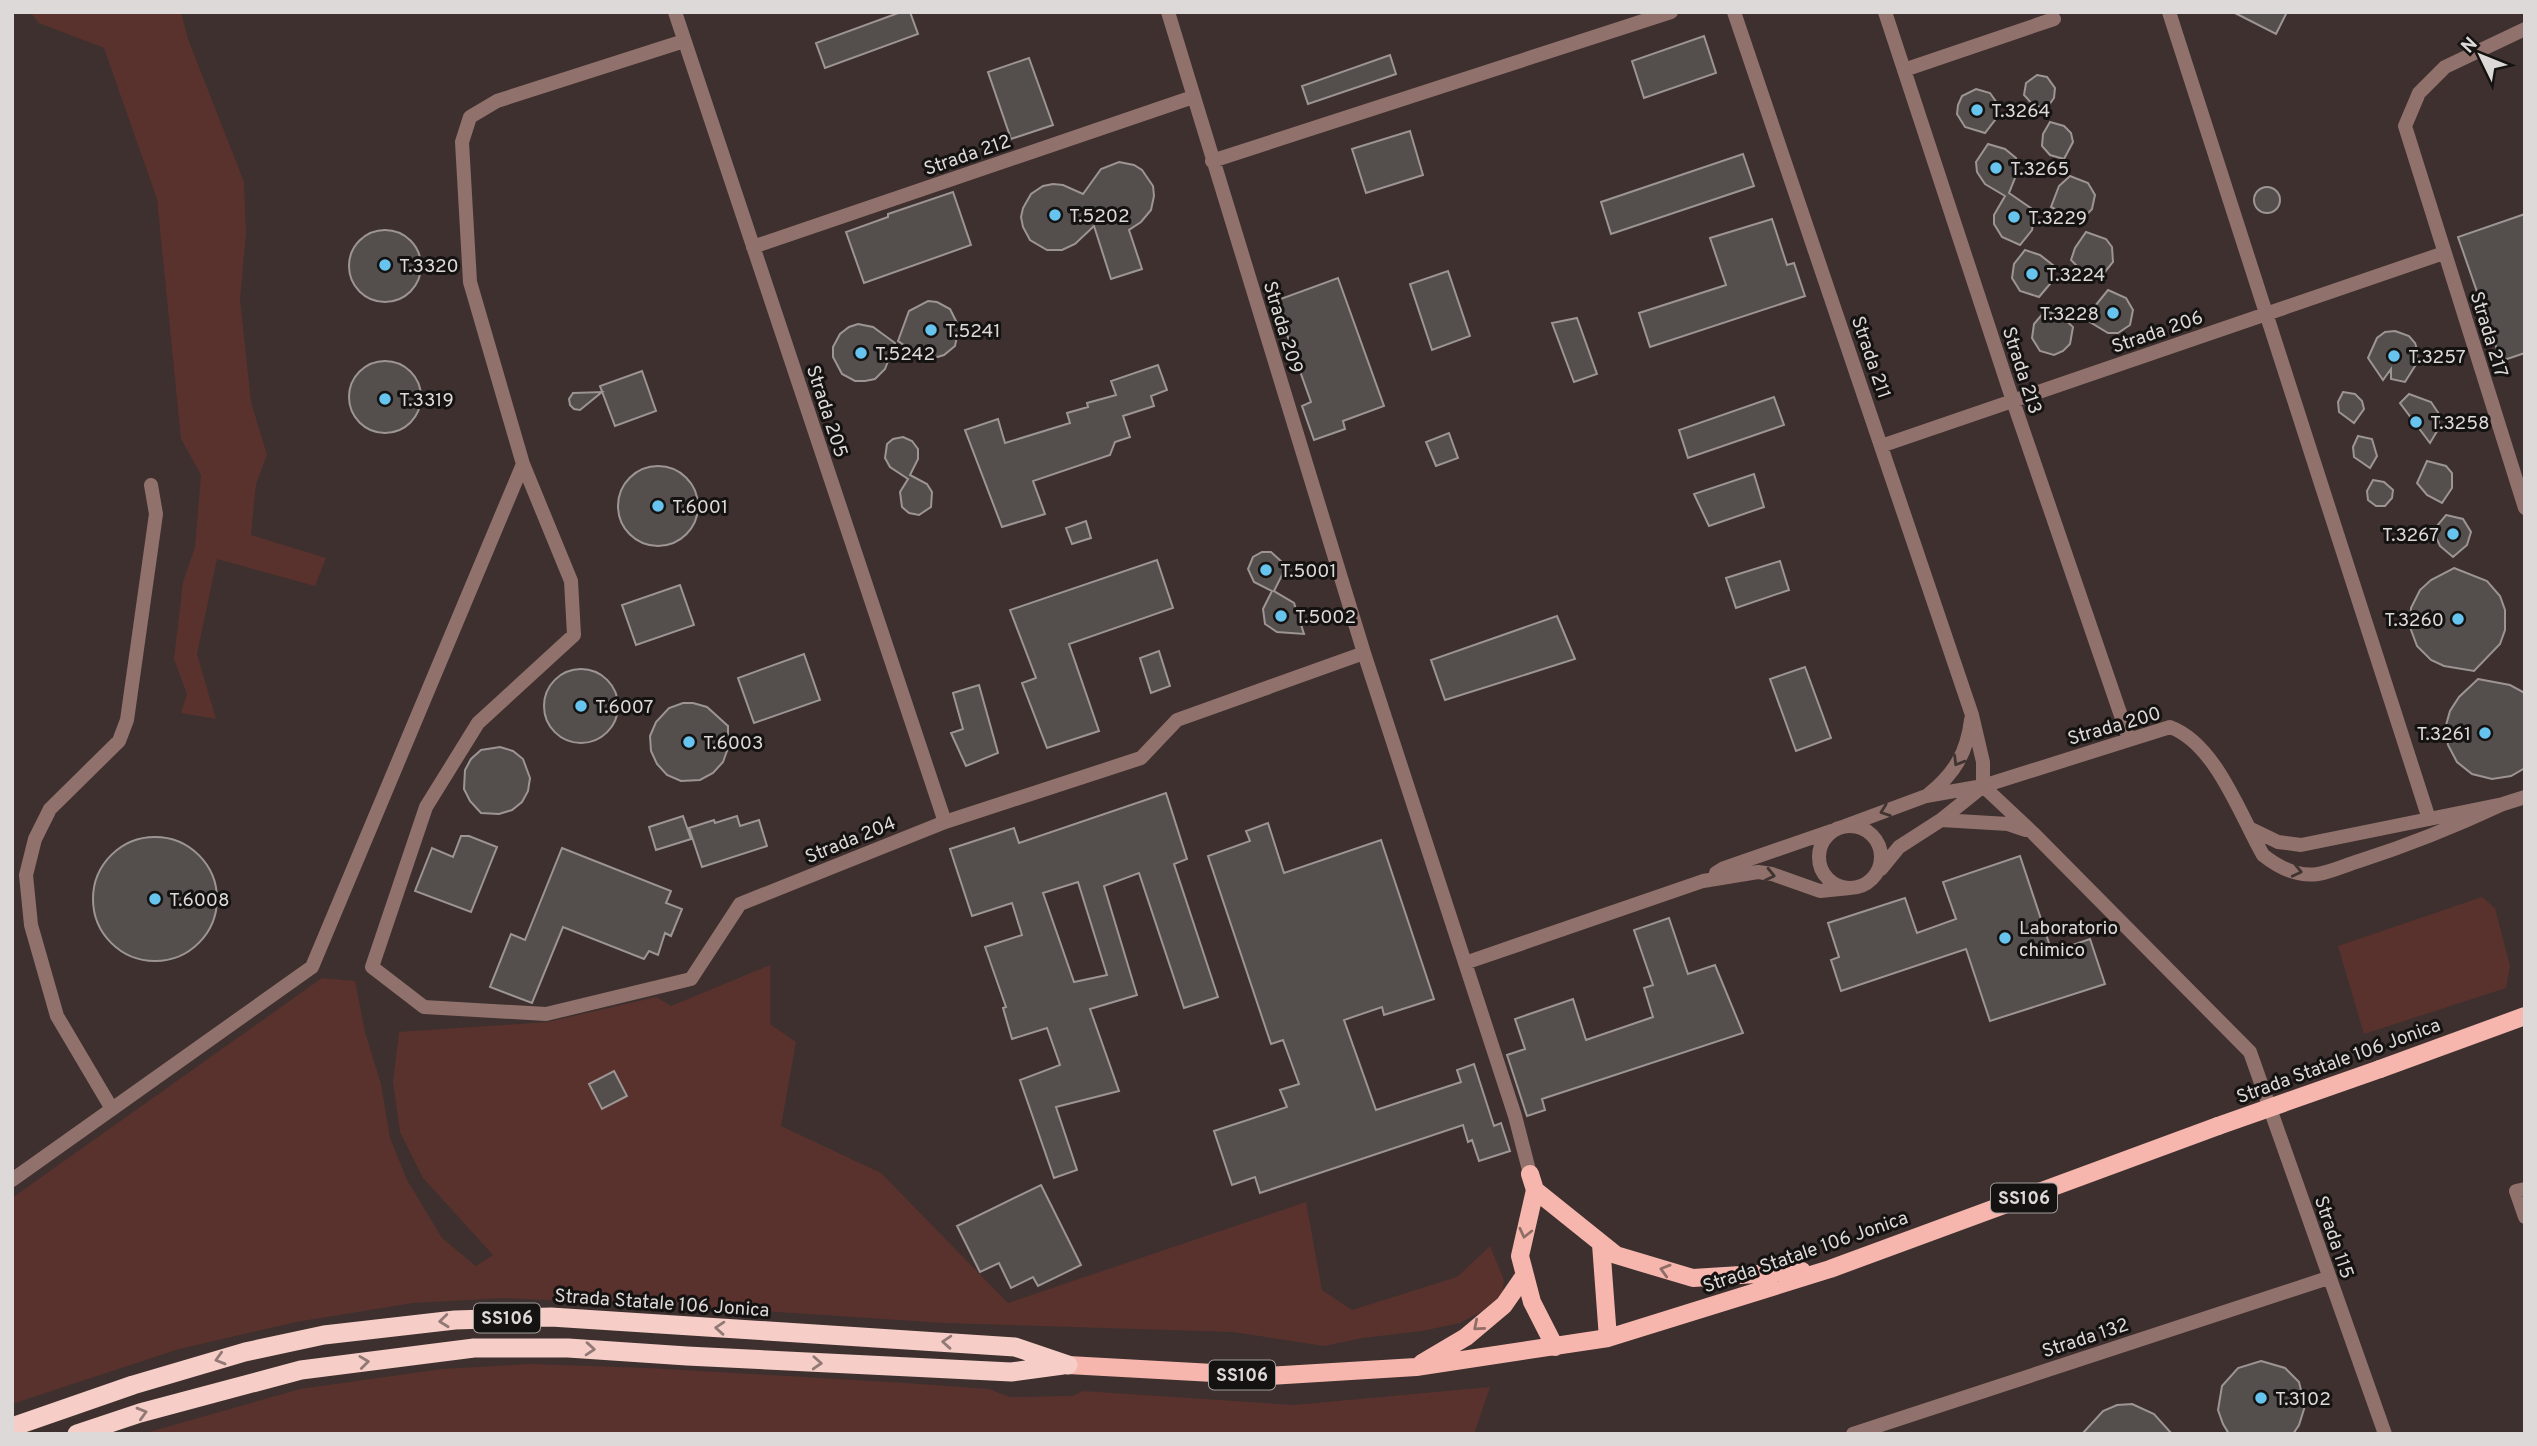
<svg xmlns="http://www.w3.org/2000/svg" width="2537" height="1446" viewBox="0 0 2537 1446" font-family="Overpass,sans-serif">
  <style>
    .built { fill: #3d302e }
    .green { fill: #59322d }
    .building { fill: #544e4d; stroke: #9c9593; stroke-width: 2; fill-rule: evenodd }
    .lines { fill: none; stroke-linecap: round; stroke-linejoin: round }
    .service { stroke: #91716c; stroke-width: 14 }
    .primary { stroke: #f7b6ad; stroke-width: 18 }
    .trunk { stroke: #f6cdc7; stroke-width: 19 }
    .primary-bridge { stroke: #f7b6ad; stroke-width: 18 }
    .oneway { stroke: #403432 }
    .oneway2 { stroke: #916d67 }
    .oneway3 { stroke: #917976 }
    .poi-dot { fill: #66c4ef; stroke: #151312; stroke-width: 2.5 }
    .labels { text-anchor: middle; stroke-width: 6; stroke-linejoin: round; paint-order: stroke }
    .shield { fill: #151312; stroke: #a19e9d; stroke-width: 2 }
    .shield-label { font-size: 18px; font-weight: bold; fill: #ddd9d8 }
    .poi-label { font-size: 19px; fill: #ddd9d8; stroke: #151312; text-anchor: start }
    .street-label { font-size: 19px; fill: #ddd9d8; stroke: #151312 }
  </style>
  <rect width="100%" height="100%" fill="#2f2a29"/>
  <path class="built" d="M 12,12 L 2525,12 L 2525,1434 L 12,1434 Z"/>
  <path class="green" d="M 30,12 L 181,12 L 188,39 L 244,182 L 246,233 L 240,299 L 251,402 L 267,455 L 256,484 L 251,535 L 326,558 L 315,586 L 217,559 L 197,654 L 216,719 L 181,713 L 187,694 L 174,659 L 183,582 L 195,547 L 201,475 L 181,439 L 157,199 L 104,48 L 39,23 Z
    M 2482,897 L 2495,908 L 2510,966 L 2506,988 L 2364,1034 L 2338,946 Z
    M 770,965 L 770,1024 L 796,1042 L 781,1126 L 881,1173 L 1008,1303 L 1306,1202 L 1322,1290 L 1352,1310 L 1457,1277 L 1490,1246 L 1504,1280 L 1502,1295 L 1482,1311 L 1460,1323 L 1422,1331 L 1363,1338 L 1324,1346 L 1233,1332 L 945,1323 L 670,1305 L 505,1298 L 413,1303 L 296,1322 L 179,1349 L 12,1404 L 12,1198 L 322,978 L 355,981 L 365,1032 L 381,1084 L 390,1138 L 407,1180 L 442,1238 L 476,1266 L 493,1255 L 423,1178 L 400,1132 L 393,1082 L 399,1032 L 548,1022 L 656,997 L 671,1006 Z
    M 530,1364 L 649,1368 L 906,1383 L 989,1389 L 1010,1397 L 1073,1396 L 1083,1391 L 1294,1405 L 1490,1387 L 1474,1434 L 142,1434 L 300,1389 L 442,1369 Z"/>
  <path class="building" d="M 901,12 L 910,12 L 918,34 L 825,68 L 816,43 Z
    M 2233,12 L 2287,12 L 2276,34 Z
    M 1704,36 L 1716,73 L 1644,98 L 1632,61 Z
    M 1390,55 L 1396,74 L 1308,104 L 1302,86 Z
    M 1029,58 L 1053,125 L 1011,139 L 988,72 Z
    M 2037,75 L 2047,77 L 2055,88 L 2054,98 L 2046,109 L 2032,104 L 2024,95 L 2026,83 Z
    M 1976,89 L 1990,93 L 1997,103 L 1995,120 L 1985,133 L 1965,127 L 1957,114 L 1958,105 L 1962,96 Z
    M 2050,122 L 2064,126 L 2071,133 L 2073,142 L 2064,159 L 2050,155 L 2042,146 L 2043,134 Z
    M 1410,131 L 1423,175 L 1366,193 L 1352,149 Z
    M 1988,144 L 2005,149 L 2016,158 L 2017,173 L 2009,193 L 2035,211 L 2032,230 L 2020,245 L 2002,237 L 1994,224 L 1994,215 L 2005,196 L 1985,184 L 1977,172 L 1976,162 Z
    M 1743,154 L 1754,186 L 1611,234 L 1601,202 Z
    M 1119,162 L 1134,165 L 1142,170 L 1153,186 L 1154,196 L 1151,210 L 1141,222 L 1129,230 L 1142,269 L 1111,279 L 1094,226 L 1075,244 L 1062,250 L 1047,250 L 1030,240 L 1023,227 L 1021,217 L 1023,208 L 1031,194 L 1043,186 L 1053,184 L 1063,185 L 1083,194 L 1101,169 Z
    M 2070,176 L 2088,183 L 2095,195 L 2092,209 L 2080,222 L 2051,207 L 2059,186 Z
    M2254 200a13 13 0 1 1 26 0a13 13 0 1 1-26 0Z
    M 953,192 L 971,245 L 864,283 L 846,232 L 888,217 L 888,214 Z
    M 2525,214 L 2525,353 L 2501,361 L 2458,237 Z
    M 1772,219 L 1787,265 L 1794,263 L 1805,296 L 1650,347 L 1639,313 L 1726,285 L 1710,238 Z
    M349 266a36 36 0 1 1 72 0a36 36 0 1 1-72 0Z
    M 2086,232 L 2106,239 L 2112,247 L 2113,262 L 2100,278 L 2084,273 L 2071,260 L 2075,248 Z
    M 2025,250 L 2040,255 L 2054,266 L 2050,284 L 2039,297 L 2020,291 L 2012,278 L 2014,264 Z
    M 1448,271 L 1470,336 L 1432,350 L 1410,284 Z
    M 1338,278 L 1384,406 L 1343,421 L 1345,429 L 1314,440 L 1302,406 L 1311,402 L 1275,301 Z
    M 2108,290 L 2126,298 L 2133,310 L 2130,325 L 2118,333 L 2108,333 L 2090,322 L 2095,306 Z
    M 928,301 L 937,302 L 950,309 L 959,327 L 955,346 L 944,355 L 934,358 L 920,356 L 898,341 L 909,311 Z
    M 2045,311 L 2060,315 L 2073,327 L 2070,344 L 2063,351 L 2054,355 L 2040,351 L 2032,338 L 2034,324 Z
    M 1577,318 L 1597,374 L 1574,382 L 1552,323 Z
    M 858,324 L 873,327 L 895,343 L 885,369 L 875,379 L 865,381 L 855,381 L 842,374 L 833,357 L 833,347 L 840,334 L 849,327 Z
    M 2395,331 L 2409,336 L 2415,343 L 2418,352 L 2415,366 L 2405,382 L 2391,379 L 2391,369 L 2383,380 L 2368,358 L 2377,338 L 2385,332 Z
    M349 397a36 36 0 1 1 72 0a36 36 0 1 1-72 0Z
    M 1158,365 L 1167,390 L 1151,396 L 1154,406 L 1123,416 L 1130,437 L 1115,442 L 1110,455 L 1033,481 L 1045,514 L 1002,527 L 965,430 L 998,419 L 1005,443 L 1070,423 L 1067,413 L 1088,407 L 1087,403 L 1116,395 L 1111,381 Z
    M 642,371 L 656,411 L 615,426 L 600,386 Z
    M 602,392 L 580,410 L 574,409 L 570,405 L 569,399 L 573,393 Z
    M 2343,392 L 2355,394 L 2362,401 L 2364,409 L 2354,423 L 2339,412 L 2338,402 Z
    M 2409,394 L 2431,402 L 2439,414 L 2439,428 L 2430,443 L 2400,403 Z
    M 1774,397 L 1784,425 L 1688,458 L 1679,430 Z
    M 1449,433 L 1458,458 L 1436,466 L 1426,442 Z
    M 2358,436 L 2372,439 L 2377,456 L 2370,468 L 2354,457 L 2353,447 Z
    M 903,437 L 912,441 L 918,449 L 918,459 L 910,475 L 927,484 L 932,492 L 931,507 L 919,515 L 909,513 L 902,507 L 900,492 L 908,479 L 890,467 L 885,458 L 887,444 L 893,439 Z
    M 2427,461 L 2446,466 L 2452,473 L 2452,488 L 2442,503 L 2427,495 L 2417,483 Z
    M618 506a40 40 0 1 1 80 0a40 40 0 1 1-80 0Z
    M 1754,474 L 1764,507 L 1709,526 L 1694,494 Z
    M 2373,480 L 2384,482 L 2393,490 L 2392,498 L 2385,506 L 2376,506 L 2368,500 L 2367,491 Z
    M 2446,515 L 2463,519 L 2471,532 L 2467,545 L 2453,557 L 2440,546 L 2436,537 L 2436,527 Z
    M 1086,521 L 1091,538 L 1072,544 L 1066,528 Z
    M 1262,552 L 1271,552 L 1282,562 L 1284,571 L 1274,591 L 1294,603 L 1304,634 L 1277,632 L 1265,624 L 1263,609 L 1272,591 L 1254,582 L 1248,569 L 1253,557 Z
    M 1157,560 L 1173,608 L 1069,644 L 1099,731 L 1047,748 L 1022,683 L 1036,678 L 1010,610 Z
    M 1780,561 L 1789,590 L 1736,608 L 1726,578 Z
    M 2454,568 L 2487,581 L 2500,596 L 2505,610 L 2505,630 L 2500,644 L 2474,671 L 2444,666 L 2431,660 L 2417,646 L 2410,627 L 2411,608 L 2420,590 L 2431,580 Z
    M 680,585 L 694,625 L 636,645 L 622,605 Z
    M 1557,616 L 1575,659 L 1445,700 L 1431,660 Z
    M 1159,651 L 1170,686 L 1151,693 L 1140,658 Z
    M 804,654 L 820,700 L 754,723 L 738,678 Z
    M 1805,667 L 1831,738 L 1796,751 L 1770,679 Z
    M544 706a37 37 0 1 1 74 0a37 37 0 1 1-74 0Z
    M 2478,679 L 2510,685 L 2525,693 L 2525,768 L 2511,776 L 2492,779 L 2472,774 L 2457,762 L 2448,745 L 2446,725 L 2450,711 L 2459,697 Z
    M 979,685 L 998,753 L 966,766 L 951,733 L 963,729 L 953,693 Z
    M 683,703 L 693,703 L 707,707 L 728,726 L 728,748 L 723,762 L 713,773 L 700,780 L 681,781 L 667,775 L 657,764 L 651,751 L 650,736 L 656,722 L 669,708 Z
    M 500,747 L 513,751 L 523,759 L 530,778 L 528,791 L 522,802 L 512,810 L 499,814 L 481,813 L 470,801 L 464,789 L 465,770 L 471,759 L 481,750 Z
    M 1166,793 L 1187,859 L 1174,864 L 1218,997 L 1184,1008 L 1139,873 L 1104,886 L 1137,995 L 1090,1009 L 1119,1091 L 1056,1107 L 1077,1170 L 1054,1178 L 1020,1080 L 1060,1065 L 1047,1028 L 1012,1039 L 1003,1008 L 1006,1007 L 985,947 L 1022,935 L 1012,903 L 972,916 L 950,849 L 1014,828 L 1019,843 ZM 1078,882 L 1107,975 L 1074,982 L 1043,893 Z
    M 683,816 L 691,839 L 656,850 L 649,827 Z
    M 737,816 L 740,826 L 759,820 L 767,846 L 702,867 L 689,828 L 714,820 L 715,823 Z
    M 1268,823 L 1284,873 L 1381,840 L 1434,999 L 1384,1015 L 1382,1007 L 1344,1020 L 1376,1110 L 1461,1082 L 1457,1070 L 1474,1064 L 1494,1126 L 1501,1123 L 1510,1151 L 1479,1161 L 1472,1140 L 1468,1142 L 1463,1125 L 1260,1193 L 1255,1177 L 1232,1185 L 1214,1131 L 1287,1107 L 1280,1090 L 1299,1084 L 1283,1040 L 1271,1044 L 1208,856 L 1250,841 L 1246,831 Z
    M 461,836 L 469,836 L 497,847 L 471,912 L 415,891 L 432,848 L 453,857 Z
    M93 899a62 62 0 1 1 124 0a62 62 0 1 1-124 0Z
    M 562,848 L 671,891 L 666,903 L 682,909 L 671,936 L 665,933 L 658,955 L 649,951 L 644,959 L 563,927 L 532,1003 L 490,987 L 511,934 L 525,940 Z
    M 2020,856 L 2052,952 L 2090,939 L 2105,984 L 1990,1021 L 1966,949 L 1841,991 L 1831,960 L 1839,957 L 1828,923 L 1905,898 L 1917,933 L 1956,919 L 1943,882 Z
    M 1669,918 L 1688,974 L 1715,965 L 1743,1033 L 1542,1099 L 1545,1110 L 1527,1116 L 1507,1055 L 1525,1049 L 1515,1019 L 1573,999 L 1586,1040 L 1653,1017 L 1644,988 L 1653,985 L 1634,930 Z
    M 614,1071 L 627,1096 L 602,1109 L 589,1084 Z
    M 1041,1185 L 1081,1265 L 1038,1286 L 1033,1277 L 1011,1288 L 999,1263 L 980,1272 L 957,1226 Z
    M 2261,1361 L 2285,1368 L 2299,1382 L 2305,1406 L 2299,1425 L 2293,1434 L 2229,1434 L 2223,1424 L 2218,1410 L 2222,1386 L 2238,1368 Z
    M 2132,1404 L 2154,1414 L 2172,1434 L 2082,1434 L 2103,1411 L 2117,1405 Z"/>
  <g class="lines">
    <path class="service" d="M 675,12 L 945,822
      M 1168,12 L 1364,653 L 1515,1116 L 1530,1174
      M 1734,12 L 1972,715 L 1983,762 L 1983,786
      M 1885,12 L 2013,401 L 2129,739
      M 2169,12 L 2429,819
      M 2525,29 L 2445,67 L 2419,93 L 2405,126 L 2525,508
      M 1904,70 L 2054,19
      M 1212,161 L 1671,12
      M 753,247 L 1193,97
      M 1881,446 L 2444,253
      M 523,464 L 571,581 L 574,635 L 478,723 L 426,807 L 372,967 L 424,1007 L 546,1014 L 691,979 L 740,904 L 945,822 L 1141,758 L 1177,720 L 1364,653
      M 1983,786 L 2033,833 L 2250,1052 L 2385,1434
      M 1929,794 C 1954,774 1967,753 1971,720
      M 1941,820 L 2008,824 L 2026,830
      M1819 857a31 31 0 1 1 62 0a31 31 0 1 1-62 0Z
      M 1845,826 L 1926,796 L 1983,786 L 2170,727 C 2216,744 2240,815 2263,855 C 2278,867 2298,877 2318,874 C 2331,872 2346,865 2359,861 C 2409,845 2456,826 2503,804
      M 2249,828 L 2278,842 L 2301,845 L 2503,804 L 2525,797
      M 1881,869 L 1899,847 L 1941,820 L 1982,787
      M 1716,873 L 1724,868 L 1831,831
      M 1465,963 L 1703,881 L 1758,872 L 1772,874 L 1820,891 L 1850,888
      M 112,1109 L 57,1016 L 31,925 L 26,875 L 35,839 L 50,809 L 119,741 L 127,720 L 156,514 L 151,485
      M 12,1180 L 312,967 L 523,464 L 470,282 L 462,142 L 470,117 L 497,101 L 684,41
      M 2525,1189 L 2516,1191 L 2525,1217
      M 1853,1434 L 2328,1278"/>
    <path class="primary" d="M 2380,1069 L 2525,1016
      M 1530,1174 L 1535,1190 L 1520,1256 L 1532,1302 L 1555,1347
      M 1535,1190 L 1616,1255 L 1693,1278 L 1802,1271
      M 1601,1244 L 1608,1338
      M 1422,1363 L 1466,1337 L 1504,1305 L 1524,1276
      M 1068,1365 L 1268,1376 L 1416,1367 L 1608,1338 L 1830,1269 L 2218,1126"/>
    <path class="trunk" d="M 12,1427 L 133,1385 L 245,1352 L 324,1335 L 455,1320 L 551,1317 L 1015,1347 L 1068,1365
      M 77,1434 L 140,1413 L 301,1370 L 474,1348 L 568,1348 L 687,1356 L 1011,1372 L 1063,1365"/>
    <path class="primary-bridge" d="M 2218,1126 L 2380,1069"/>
  </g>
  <defs><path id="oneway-chevron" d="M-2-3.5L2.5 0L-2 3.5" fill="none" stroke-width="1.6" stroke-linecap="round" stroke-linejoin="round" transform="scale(1.75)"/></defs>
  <g class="oneway">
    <use href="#oneway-chevron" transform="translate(1958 761) rotate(121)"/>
    <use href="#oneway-chevron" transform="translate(1885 811) rotate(160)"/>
    <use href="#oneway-chevron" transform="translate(2297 871) rotate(13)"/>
    <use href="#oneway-chevron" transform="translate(1770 875) rotate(13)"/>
  </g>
  <g class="oneway2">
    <use href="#oneway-chevron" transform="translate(1525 1233) rotate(103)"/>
    <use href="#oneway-chevron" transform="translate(1665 1270) rotate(-164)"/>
    <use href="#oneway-chevron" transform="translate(1478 1326) rotate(140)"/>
  </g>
  <g class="oneway3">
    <use href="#oneway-chevron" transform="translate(444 1321) rotate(174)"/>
    <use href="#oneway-chevron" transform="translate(720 1328) rotate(-176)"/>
    <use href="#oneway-chevron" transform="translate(947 1342) rotate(-176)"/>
    <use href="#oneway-chevron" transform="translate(590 1349) rotate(4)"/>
    <use href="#oneway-chevron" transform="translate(220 1359) rotate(164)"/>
    <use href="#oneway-chevron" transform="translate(364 1362) rotate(-7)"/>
    <use href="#oneway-chevron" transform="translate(817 1363) rotate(3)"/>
    <use href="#oneway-chevron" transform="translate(142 1413) rotate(-16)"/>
  </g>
  <g class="poi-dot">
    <circle cx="1977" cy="110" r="7"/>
    <circle cx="1996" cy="168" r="7"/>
    <circle cx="1055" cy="215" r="7"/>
    <circle cx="2014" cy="217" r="7"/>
    <circle cx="385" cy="265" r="7"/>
    <circle cx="2032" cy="274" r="7"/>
    <circle cx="2113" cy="313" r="7"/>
    <circle cx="931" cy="330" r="7"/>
    <circle cx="861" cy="353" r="7"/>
    <circle cx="2394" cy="356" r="7"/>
    <circle cx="385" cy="399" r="7"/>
    <circle cx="2416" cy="422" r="7"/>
    <circle cx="658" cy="506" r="7"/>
    <circle cx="2453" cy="534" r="7"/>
    <circle cx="1266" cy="570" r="7"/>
    <circle cx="1281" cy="616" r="7"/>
    <circle cx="2458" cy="619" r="7"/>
    <circle cx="581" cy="706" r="7"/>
    <circle cx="2485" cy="733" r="7"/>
    <circle cx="689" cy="742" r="7"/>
    <circle cx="155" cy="899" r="7"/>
    <circle cx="2005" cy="938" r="7"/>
    <circle cx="2261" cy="1398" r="7"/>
  </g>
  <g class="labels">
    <g class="shield">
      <rect x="1991" y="1183.5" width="66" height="29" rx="5"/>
      <rect x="474" y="1303.5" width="66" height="29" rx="5"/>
      <rect x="1209" y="1360.5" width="66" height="29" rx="5"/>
    </g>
    <g class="shield-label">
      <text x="2024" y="1204">SS106</text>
      <text x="507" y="1324">SS106</text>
      <text x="1242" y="1381">SS106</text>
    </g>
    <g class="poi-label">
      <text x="1991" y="117">T.3264</text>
      <text x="2010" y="175">T.3265</text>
      <text x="1069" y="222">T.5202</text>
      <text x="2028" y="224">T.3229</text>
      <text x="399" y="272">T.3320</text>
      <text x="2046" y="281">T.3224</text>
      <text x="2099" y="320" text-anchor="end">T.3228</text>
      <text x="945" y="337">T.5241</text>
      <text x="875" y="360">T.5242</text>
      <text x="2408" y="363">T.3257</text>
      <text x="399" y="406">T.3319</text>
      <text x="2430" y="429">T.3258</text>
      <text x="672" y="513">T.6001</text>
      <text x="2439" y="541" text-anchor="end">T.3267</text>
      <text x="1280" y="577">T.5001</text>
      <text x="1295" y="623">T.5002</text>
      <text x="2444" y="626" text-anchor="end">T.3260</text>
      <text x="595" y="713">T.6007</text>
      <text x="2471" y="740" text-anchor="end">T.3261</text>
      <text x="703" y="749">T.6003</text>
      <text x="169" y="906">T.6008</text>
      <text x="2019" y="934">Laboratorio<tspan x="2019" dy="22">chimico</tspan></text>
      <text x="2275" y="1405">T.3102</text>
    </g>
    <g class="street-label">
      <text transform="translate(967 154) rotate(-19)" y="7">Strada 212</text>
      <text transform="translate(1284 327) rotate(73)" y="7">Strada 209</text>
      <text transform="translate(2157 331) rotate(-19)" y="7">Strada 206</text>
      <text transform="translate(2490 334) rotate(73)" y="7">Strada 217</text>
      <text transform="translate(1872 357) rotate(71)" y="7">Strada 211</text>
      <text transform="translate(2023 370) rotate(72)" y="7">Strada 213</text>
      <text transform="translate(828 411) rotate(72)" y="7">Strada 205</text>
      <text transform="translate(2114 725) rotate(-16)" y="7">Strada 200</text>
      <text transform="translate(850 839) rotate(-22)" y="7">Strada 204</text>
      <text transform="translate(2338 1060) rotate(-20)" y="7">Strada Statale 106 Jonica</text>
      <text transform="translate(2335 1237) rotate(71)" y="7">Strada 115</text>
      <text transform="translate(1805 1251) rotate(-19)" y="7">Strada Statale 106 Jonica</text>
      <text transform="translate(662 1302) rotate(4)" y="7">Strada Statale 106 Jonica</text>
      <text transform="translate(2085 1337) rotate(-18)" y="7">Strada 132</text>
    </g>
  </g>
  <rect width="2537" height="1446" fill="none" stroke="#ddd9d8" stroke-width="28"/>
  <g transform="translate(2481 56) rotate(313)" stroke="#151312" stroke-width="5" paint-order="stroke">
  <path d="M0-5L12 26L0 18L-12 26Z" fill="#ddd9d8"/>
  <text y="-10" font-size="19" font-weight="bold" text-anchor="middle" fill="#ddd9d8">N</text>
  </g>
</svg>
